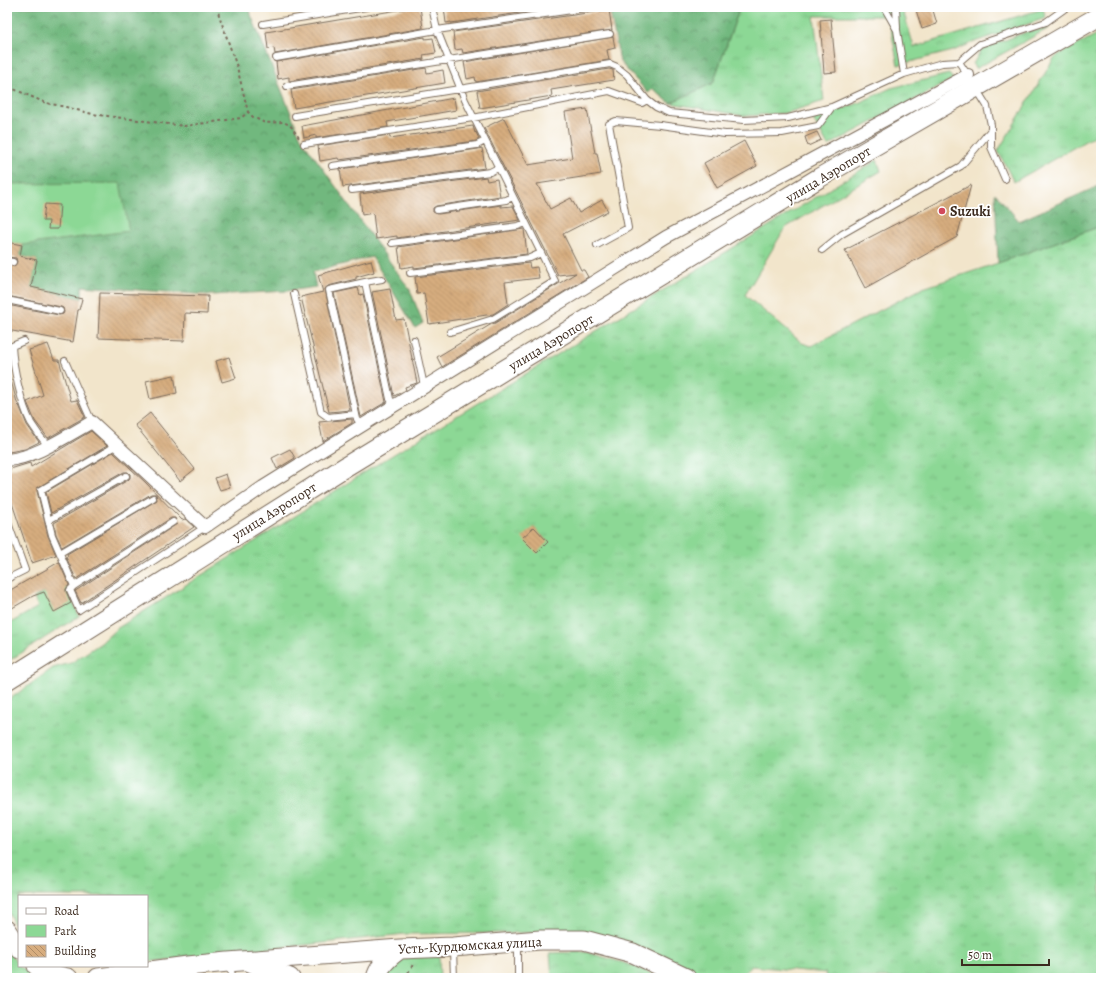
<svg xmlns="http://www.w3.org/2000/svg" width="1108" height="985" viewBox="0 0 1108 985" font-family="Alegreya,serif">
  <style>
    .grass { fill: url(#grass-tufts); stroke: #64815a }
    .forest { fill: url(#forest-crowns); stroke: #56714e }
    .green { fill: #8cd895; stroke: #64815a }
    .building { fill: url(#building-back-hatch) }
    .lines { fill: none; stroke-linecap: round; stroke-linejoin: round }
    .service-casing { stroke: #7b6b5b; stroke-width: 8 }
    .minor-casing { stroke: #7b6b5b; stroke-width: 14 }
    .primary-casing { stroke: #7b6b5b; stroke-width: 21 }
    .path { stroke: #7b6b5b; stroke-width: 2; stroke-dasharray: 3 3; stroke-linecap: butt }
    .service { stroke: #fff; stroke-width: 6 }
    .minor { stroke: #fff; stroke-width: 12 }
    .primary { stroke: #fff; stroke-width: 19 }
    .poi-dot { fill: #d1495b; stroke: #fff; stroke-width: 1.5 }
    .labels { text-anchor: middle; stroke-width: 3.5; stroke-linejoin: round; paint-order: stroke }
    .street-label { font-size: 14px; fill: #3b2a1e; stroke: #fff }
    .poi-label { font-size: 14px; font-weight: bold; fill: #3b2a1e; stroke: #fff; text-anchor: start }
  </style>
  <defs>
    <pattern id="grass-tufts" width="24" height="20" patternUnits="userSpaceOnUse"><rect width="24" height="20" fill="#8cd895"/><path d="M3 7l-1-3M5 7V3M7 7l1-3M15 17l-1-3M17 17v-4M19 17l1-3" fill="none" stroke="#7aba80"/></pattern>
    <pattern id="forest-crowns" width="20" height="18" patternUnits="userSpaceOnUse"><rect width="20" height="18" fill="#71b87e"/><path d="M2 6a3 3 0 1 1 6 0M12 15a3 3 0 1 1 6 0" fill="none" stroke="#5e9667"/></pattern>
    <pattern id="building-back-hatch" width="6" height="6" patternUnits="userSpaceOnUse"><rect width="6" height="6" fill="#d7ad7f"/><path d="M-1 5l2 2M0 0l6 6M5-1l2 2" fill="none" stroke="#b08d67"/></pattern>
  </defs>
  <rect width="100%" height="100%" fill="#fff"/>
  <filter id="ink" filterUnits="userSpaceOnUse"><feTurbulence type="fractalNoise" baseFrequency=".025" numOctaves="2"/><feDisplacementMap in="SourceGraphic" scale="8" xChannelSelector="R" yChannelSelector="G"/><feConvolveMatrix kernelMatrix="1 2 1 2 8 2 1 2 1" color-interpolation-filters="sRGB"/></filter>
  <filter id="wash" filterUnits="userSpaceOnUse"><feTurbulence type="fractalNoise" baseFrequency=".012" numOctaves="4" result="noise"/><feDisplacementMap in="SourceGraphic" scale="16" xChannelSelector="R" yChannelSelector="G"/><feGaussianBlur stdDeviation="0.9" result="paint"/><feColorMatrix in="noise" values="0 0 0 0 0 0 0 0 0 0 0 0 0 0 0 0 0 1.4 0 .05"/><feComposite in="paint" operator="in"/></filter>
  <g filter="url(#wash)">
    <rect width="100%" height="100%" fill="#f2e5cb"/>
    <path class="grass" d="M 740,7 L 902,7 L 914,47 L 1043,9 L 1046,18 L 977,41 L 953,51 L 898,65 L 890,25 L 886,16 L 814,16 L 824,101 L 786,113 L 745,116 L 670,103 L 713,83 Z
      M 1049,28 L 975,69 L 973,64 L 982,49 L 1026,32 Z
      M 1101,32 L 1101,132 L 1014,182 L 998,151 L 1053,60 L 1058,55 Z
      M 949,74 L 953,79 L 828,146 L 813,119 L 854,105 L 891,88 Z
      M 877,160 L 881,171 L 785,228 L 745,295 L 802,343 L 811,346 L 923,288 L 998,263 L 1101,226 L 1101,978 L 825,978 L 826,973 L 751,966 L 740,978 L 705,978 L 685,966 L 638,946 L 588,932 L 405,934 L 147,962 L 147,896 L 19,896 L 19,934 L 7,910 L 7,701 L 53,668 L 71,663 L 101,643 L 116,629 L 381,462 Z
      M 66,585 L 79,616 L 7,662 L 7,625 L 38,607 L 34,598 L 42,593 Z
      M 7,949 L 19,966 L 31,974 L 33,978 L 7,978 Z
      M 586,952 L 631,965 L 661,978 L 552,978 L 550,953 Z
      M 413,956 L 439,956 L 440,978 L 383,978 L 399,960 Z"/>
    <path class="forest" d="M 7,7 L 250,7 L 251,15 L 301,138 L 410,290 L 423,323 L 415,328 L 372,257 L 313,272 L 316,287 L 287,291 L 211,295 L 82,286 L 82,299 L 20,285 L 37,260 L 20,257 L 22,245 L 128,231 L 17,184 L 7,183 Z
      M 609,7 L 740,7 L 713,83 L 670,103 L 653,89 L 648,93 L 620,62 Z
      M 1101,185 L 1101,226 L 998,263 L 995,193 L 1019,221 Z"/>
    <path class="green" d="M 7,183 L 17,184 L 120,183 L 129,231 L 22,245 L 7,242 Z"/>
    <g id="blocks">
      <path class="building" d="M 416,7 L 420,7 L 423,28 L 275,54 L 274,48 L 268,49 L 266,32 Z
        M 444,7 L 561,7 L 451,23 L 451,22 L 446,23 Z
        M 915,7 L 932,7 L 937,24 L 922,29 Z
        M 609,10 L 612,30 L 463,53 L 462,49 L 455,50 L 453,32 Z
        M 831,19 L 836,72 L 824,73 L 820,20 Z
        M 425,37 L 425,39 L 433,38 L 436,53 L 423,55 L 424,59 L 289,81 L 289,77 L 278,79 L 276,62 Z
        M 613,37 L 615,48 L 607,50 L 609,60 L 476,82 L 475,77 L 467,79 L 464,62 Z
        M 426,68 L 427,73 L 443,70 L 445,83 L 294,108 L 291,90 Z
        M 609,69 L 613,70 L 614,80 L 551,90 L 552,96 L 480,108 L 477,91 Z
        M 454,98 L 456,110 L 387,122 L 388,127 L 316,138 L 316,135 L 304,138 L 302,126 Z
        M 587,109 L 595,153 L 597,153 L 601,174 L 537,184 L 550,209 L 571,198 L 579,213 L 602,200 L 608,211 L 563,234 L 581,270 L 584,270 L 588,277 L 442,367 L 437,357 L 490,325 L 495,323 L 576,273 L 558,275 L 484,128 L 504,118 L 528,165 L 572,158 L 565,112 Z
        M 473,126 L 475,133 L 476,132 L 479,139 L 476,141 L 339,160 L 338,158 L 320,161 L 318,146 L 389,135 L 390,138 Z
        M 817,132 L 821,140 L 808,146 L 805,137 Z
        M 744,141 L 757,166 L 717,188 L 704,163 Z
        M 482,148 L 485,168 L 343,187 L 340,169 L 478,149 Z
        M 486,177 L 487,181 L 497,179 L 500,196 L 436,206 L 433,208 L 433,212 L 438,214 L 501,205 L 501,207 L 513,206 L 520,220 L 397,238 L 397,236 L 376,239 L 373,213 L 362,215 L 360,194 Z
        M 971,185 L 957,237 L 865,288 L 845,250 Z
        M 45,204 L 60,205 L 58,229 L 48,229 L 49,221 L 43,221 Z
        M 524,229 L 527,254 L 414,268 L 414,266 L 401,268 L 398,247 Z
        M 7,242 L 22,245 L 20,256 L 37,260 L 31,287 L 82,299 L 79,310 L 78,310 L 73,342 L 7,330 L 7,305 L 59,315 L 63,314 L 64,312 L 63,308 L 61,307 L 7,296 L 7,266 L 14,266 L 17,262 L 16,258 L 7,257 Z
        M 371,260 L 374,272 L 356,277 L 356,279 L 328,286 L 325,289 L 350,410 L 329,412 L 301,297 L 323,292 L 318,275 Z
        M 529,263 L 530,268 L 537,267 L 539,278 L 505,282 L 508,304 L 493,314 L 429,324 L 424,293 L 417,294 L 415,277 Z
        M 358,288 L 360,295 L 363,294 L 386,402 L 361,417 L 334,293 Z
        M 390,289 L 396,320 L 404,319 L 417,383 L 405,387 L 406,390 L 394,396 L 372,292 Z
        M 100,293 L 208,296 L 207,314 L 185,313 L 184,341 L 98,338 Z
        M 48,344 L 54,360 L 59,360 L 71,401 L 77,400 L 85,417 L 48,438 L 35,421 L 27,402 L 43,395 L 29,350 Z
        M 229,357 L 236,378 L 222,382 L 216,361 Z
        M 174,375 L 177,393 L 150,399 L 146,381 Z
        M 10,377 L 18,406 L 19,405 L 27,425 L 39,442 L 25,449 L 9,452 L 7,446 L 7,378 Z
        M 150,413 L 195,469 L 180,481 L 135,425 Z
        M 352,419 L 352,423 L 323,441 L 319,422 Z
        M 91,431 L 107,446 L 37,488 L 37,491 L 48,536 L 56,555 L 32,563 L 10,497 L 7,498 L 7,470 L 30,463 L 31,467 Z
        M 290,449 L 295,458 L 277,469 L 272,458 Z
        M 113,452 L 146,483 L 182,520 L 185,519 L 194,527 L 81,603 L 75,591 L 77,590 L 177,524 L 175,518 L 171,518 L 76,579 L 66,557 L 68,556 L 67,554 L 157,500 L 156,494 L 151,494 L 62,547 L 56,534 L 54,523 L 128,480 L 130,478 L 130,474 L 128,472 L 124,472 L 51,513 L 46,492 Z
        M 226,474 L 230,487 L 220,490 L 215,478 Z
        M 534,527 L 548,542 L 537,553 L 522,538 Z
        M 59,562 L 69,585 L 66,589 L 66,591 L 71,603 L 54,612 L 44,592 L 33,596 L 7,611 L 7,592 Z"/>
    </g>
  </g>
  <g filter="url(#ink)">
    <use href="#blocks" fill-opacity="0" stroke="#7b6b5b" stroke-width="1"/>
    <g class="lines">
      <g class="service-casing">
        <path id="service" d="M 432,7 L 437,30 L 465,100 L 555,281 L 493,319 L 450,332
          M 884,7 L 897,30 L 904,74
          M 896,7 L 897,28
          M 263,24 L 366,7
          M 276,58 L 437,30 L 592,7
          M 959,62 L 969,77
          M 287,86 L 610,34
          M 977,90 L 987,106 L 991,125 L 991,147 L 1005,179
          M 295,116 L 610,64 L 617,67 L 627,75 L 647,100 L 656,107 L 669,113 L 744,120 L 788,118 L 832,107 L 904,74 L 942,63 L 959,62 L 980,44 L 1046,22 L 1067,7
          M 304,144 L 473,118 L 609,91 L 642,103 L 647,100
          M 332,166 L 477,145 L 485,141
          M 352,190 L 490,172 L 498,168
          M 437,210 L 506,200 L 513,197
          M 392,243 L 518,226 L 526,223
          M 597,245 L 628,228 L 609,124 L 616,121 L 660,125 L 725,134 L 782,133 L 818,126 L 832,107
          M 822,250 L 842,234 L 961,166 L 990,131
          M 7,261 L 13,262
          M 410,273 L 530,258 L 541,253
          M 365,282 L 382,279
          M 294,294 L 321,412 L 328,417 L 356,414
          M 7,300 L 60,311
          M 414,340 L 423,381 L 426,386
          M 24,341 L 12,346 C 13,367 21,404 31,423 C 36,431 42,439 48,446
          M 65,361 L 92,422
          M 362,426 L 357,419 L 329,290 L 365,282 L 390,399 L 395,406
          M 117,445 L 41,490 L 52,535 L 74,586 L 70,590 L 79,610 L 205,527
          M 7,520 L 25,570 L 7,579
          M 49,520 L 126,476
          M 60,553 L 153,498
          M 74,586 L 173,522
          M 518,944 L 518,978
          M 453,950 L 454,978
          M 229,964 L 233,978"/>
      </g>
      <g class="minor-casing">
        <path id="minor" d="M 7,460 C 33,459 68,435 92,422 L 205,527 L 263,487 L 666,237 L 792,170 L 968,75"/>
      </g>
      <g class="primary-casing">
        <path id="primary" d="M 7,680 L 345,467 L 819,178 L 1101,15
          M 7,930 L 19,948
          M 250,962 L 290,978
          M 37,966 C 46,973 57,976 68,978
          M 98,978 L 188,966 L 228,962 L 400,949 L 453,947 L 540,940 L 584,940 L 633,953 L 686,978
          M 376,978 C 379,965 390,956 400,949"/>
      </g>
      <path class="path" d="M 217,7 L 219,15 L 237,67 L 248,112
        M 9,87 L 46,103 L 66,107 L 92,114 L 184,126 L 241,118 L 248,112 L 253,117 L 265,123 L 283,122 L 290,125 L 299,138
        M 405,978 L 414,963"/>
      <use href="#service" class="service"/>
      <use href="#minor" class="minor"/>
      <use href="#primary" class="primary"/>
    </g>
  </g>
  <circle class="poi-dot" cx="942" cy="211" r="4"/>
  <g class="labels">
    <g class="street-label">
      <text transform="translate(828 174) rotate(-31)" y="5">улица Аэропорт</text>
      <text transform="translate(551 342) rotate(-31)" y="5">улица Аэропорт</text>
      <text transform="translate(274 511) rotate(-32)" y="5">улица Аэропорт</text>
      <text transform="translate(470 945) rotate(-3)" y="5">Усть-Курдюмская улица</text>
    </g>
    <g class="poi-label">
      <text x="950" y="216">Suzuki</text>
    </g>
  </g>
  <rect width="1108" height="985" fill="none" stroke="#fff" stroke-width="24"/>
  <rect x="18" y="895" width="130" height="72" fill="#ffffff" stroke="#b1aaa5"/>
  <rect x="26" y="908" width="20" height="6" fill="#ffffff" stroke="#b1aaa5"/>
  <text x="54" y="915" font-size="12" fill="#3b2a1e">Road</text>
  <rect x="26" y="925" width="20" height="12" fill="#8cd895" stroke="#b1aaa5"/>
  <text x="54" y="935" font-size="12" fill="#3b2a1e">Park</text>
  <rect x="26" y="945" width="20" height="12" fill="url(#building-back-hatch)" stroke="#b1aaa5"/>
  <text x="54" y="955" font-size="12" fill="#3b2a1e">Building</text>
  <path d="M962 959v6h87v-6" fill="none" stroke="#3b2a1e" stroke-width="2"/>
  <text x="968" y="959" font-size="12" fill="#3b2a1e" stroke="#ffffff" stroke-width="3" paint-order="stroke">50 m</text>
</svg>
